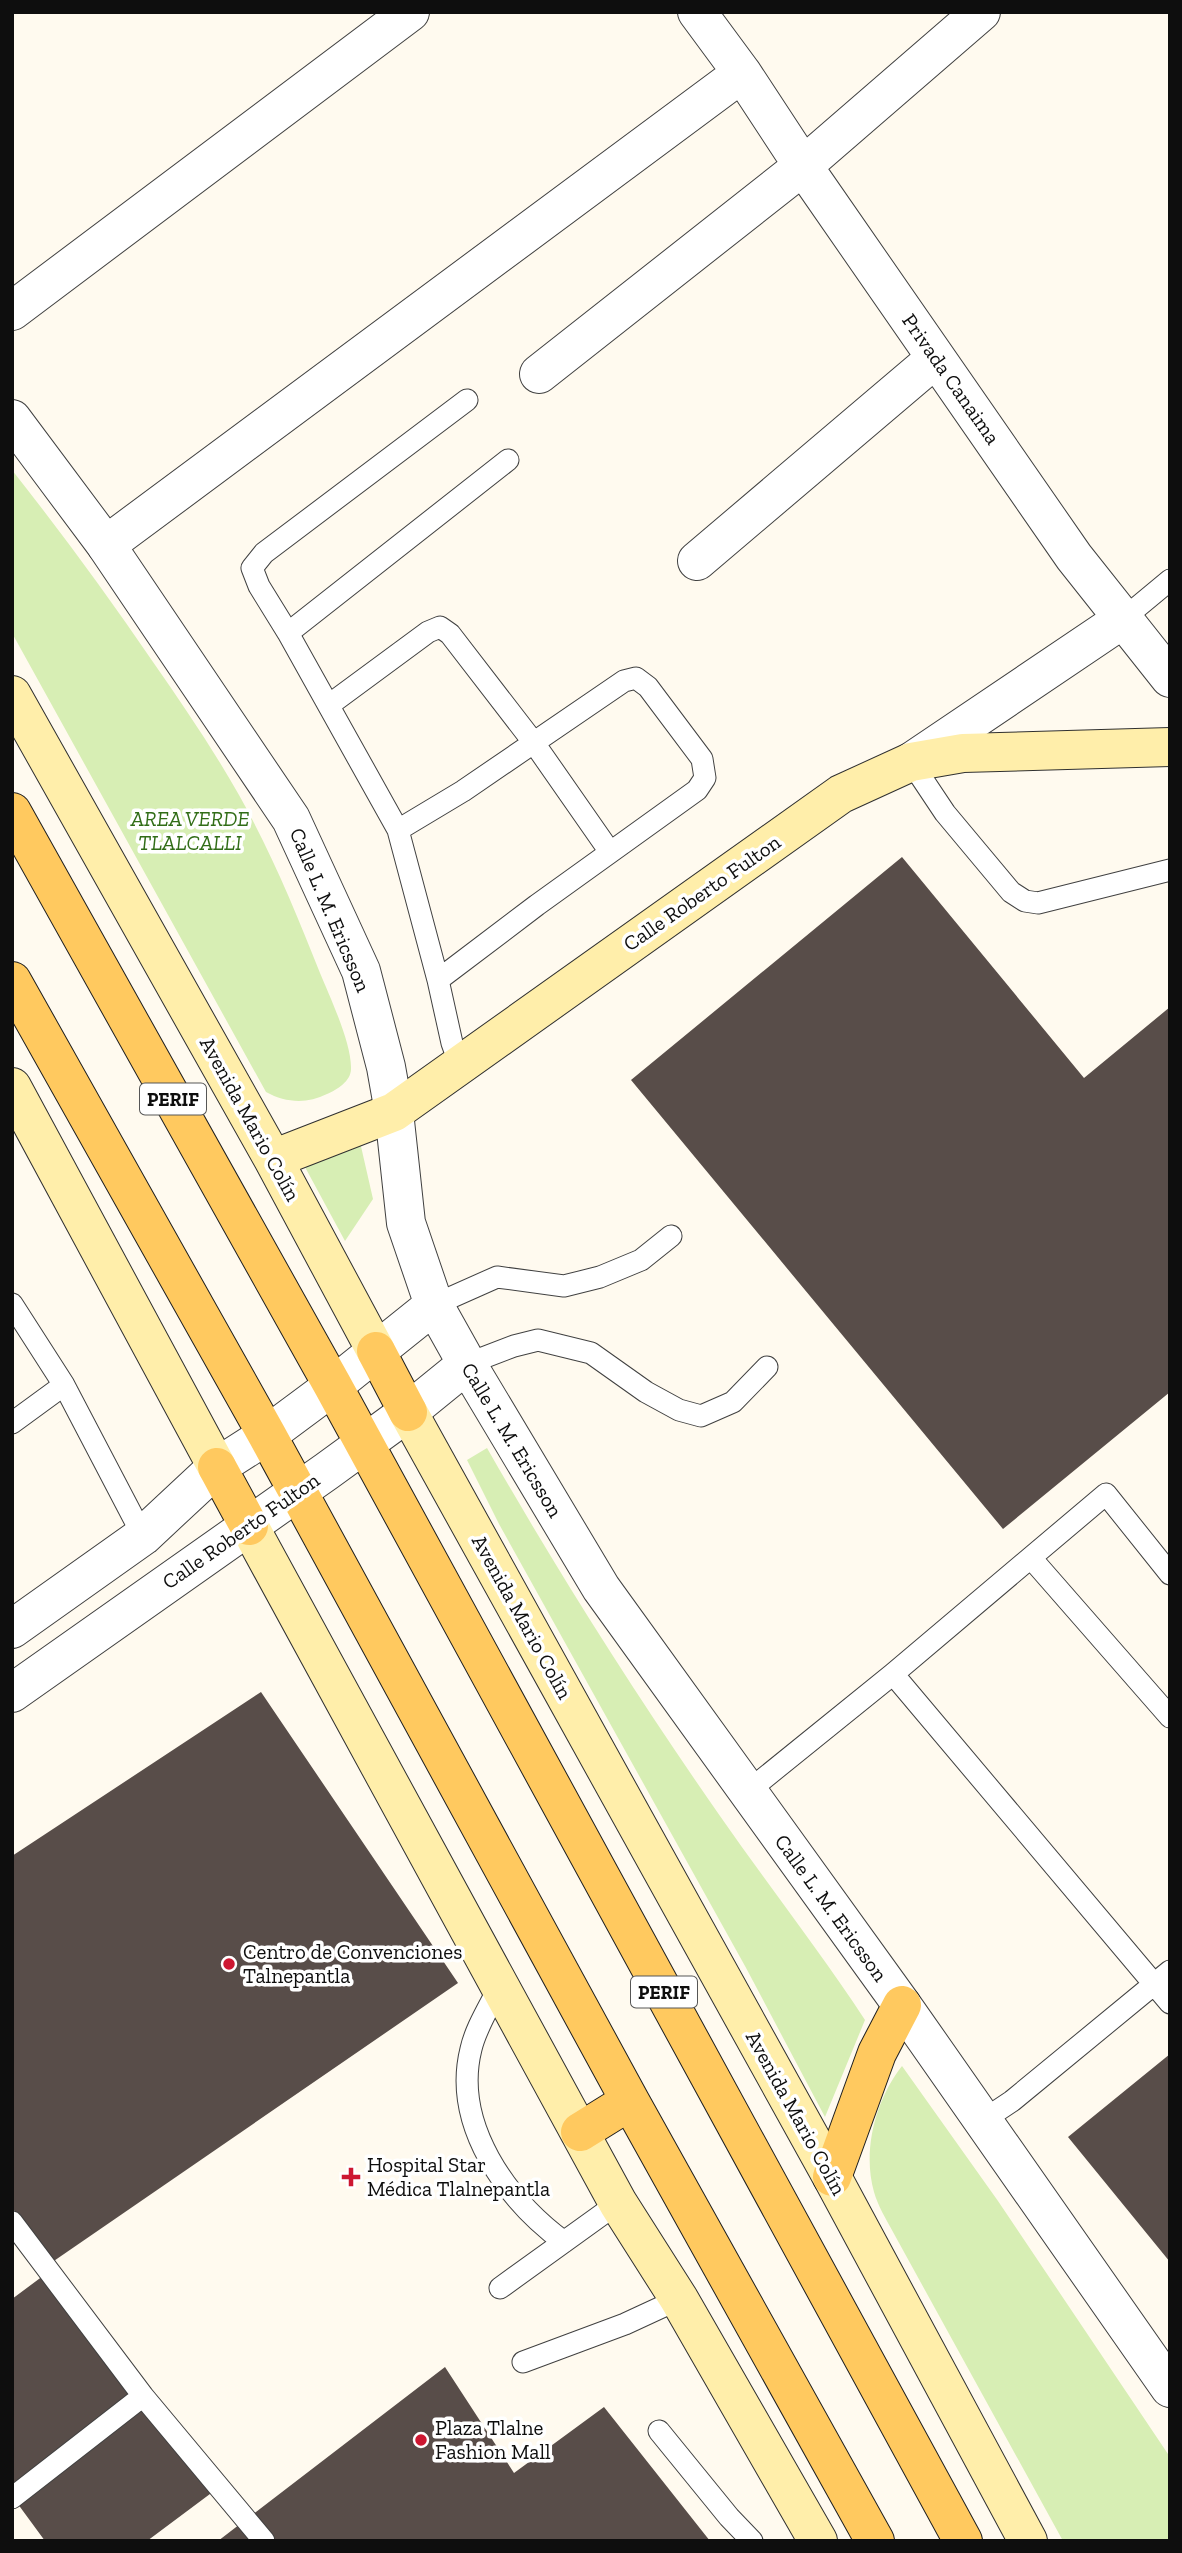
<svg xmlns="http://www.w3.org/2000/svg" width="1182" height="2553" viewBox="0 0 1182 2553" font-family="'Zilla Slab',serif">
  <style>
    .green { fill: #d7eeb4 }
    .building { fill: #584d49 }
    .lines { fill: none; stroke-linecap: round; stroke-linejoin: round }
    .service-casing { stroke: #414141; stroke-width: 23 }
    .minor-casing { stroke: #414141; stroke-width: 40 }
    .tertiary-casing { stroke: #414141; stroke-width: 40 }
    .secondary-casing { stroke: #303030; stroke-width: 40 }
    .primary-casing { stroke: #1f1f1f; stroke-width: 40 }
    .service { stroke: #fff; stroke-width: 21 }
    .minor { stroke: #fff; stroke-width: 38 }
    .tertiary { stroke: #fff; stroke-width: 38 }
    .secondary { stroke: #fea; stroke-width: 38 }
    .primary { stroke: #ffc95f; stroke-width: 38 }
    .poi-dot { fill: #cd1731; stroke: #fff; stroke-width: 2.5 }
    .labels { text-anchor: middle; stroke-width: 7; stroke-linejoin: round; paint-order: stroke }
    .shield { fill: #fff; stroke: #565656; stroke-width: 2 }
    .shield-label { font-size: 19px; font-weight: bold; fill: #0e0e0e }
    .street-label { font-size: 21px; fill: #0e0e0e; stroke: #fff }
    .park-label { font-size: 21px; font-style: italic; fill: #316d17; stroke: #fff }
    .poi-label { font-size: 21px; fill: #0e0e0e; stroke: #fff; text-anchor: start }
  </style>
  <rect width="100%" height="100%" fill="#fffaef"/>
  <path class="green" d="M 12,470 C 61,532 108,596 153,662 C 183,705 213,749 239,795 C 271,852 296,912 320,973 C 330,997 352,1044 351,1069 C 351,1081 337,1090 327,1094 C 307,1104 286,1103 266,1092 L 12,633 Z
    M 360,1142 L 373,1199 L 345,1241 L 299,1156 Z
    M 487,1448 C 559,1574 637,1697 720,1816 C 768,1885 819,1950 865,2020 L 825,2117 L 745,1966 L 499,1524 L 467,1460 Z
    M 902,2066 L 998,2201 L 1170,2457 L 1170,2541 L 1063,2541 L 893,2232 C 886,2219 878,2206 874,2192 C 862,2150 876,2099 902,2066 Z"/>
  <path class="building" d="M 902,857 L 1084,1078 L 1170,1007 L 1170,1392 L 1003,1529 L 631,1080 Z
    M 261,1692 L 458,1983 L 48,2265 L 12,2207 L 12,1856 Z
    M 1170,2054 L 1170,2262 L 1068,2137 Z
    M 51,2270 L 214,2491 L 147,2541 L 45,2541 L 12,2496 L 12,2299 Z
    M 445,2367 L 514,2473 L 604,2407 L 710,2541 L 218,2541 Z"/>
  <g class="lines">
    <g class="service-casing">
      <path id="service" d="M 1123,619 L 1170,580
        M 288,633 L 259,586 L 252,568 L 264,553 L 467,400
        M 329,705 L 428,632 L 440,627 L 450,634 L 534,743 L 610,852
        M 911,762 L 945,813 L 1011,892 L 1025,901 L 1038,903 L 1170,870
        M 398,830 L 463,791 L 624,681 L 636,678 L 648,687 L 702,759 L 705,778 L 697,790 L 537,905 L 438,980
        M 460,1065 L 452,1043 L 438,980 L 398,830 L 288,633 L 508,460
        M 12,1304 L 64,1385 L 143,1536
        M 434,1305 L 497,1277 L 564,1286 L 600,1277 L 641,1260 L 671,1236
        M 467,1364 L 514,1346 L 538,1340 L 591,1353 L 646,1392 L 679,1410 L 701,1416 L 733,1402 L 767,1367
        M 12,1423 L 64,1385
        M 1031,1558 L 1170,1717
        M 893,1674 L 1170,2003
        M 747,1792 L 893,1674 L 1106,1494 L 1170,1574
        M 500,1985 C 490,2006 476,2027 471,2049 C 452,2125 507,2200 564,2242
        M 982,2121 L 1012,2101 L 1170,1971
        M 12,2222 L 143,2396 L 12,2498
        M 500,2288 L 618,2203
        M 523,2362 L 625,2324 L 679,2299
        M 143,2396 L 264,2541
        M 659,2431 L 729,2517 L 752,2541"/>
    </g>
    <g class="minor-casing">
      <path id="minor" d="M 697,12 L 742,73 L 803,166 L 1074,557 L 1170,678
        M 12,311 L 410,12
        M 539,374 L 803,166 L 981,12
        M 106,545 L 742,73
        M 697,561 L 936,358
        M 911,762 L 1123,619"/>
    </g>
    <g class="tertiary-casing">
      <path id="tertiary" d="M 12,419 L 106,545 L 291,819 L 361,971 L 386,1067 L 394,1112 L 406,1223 L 434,1305 L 467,1364 L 601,1588 L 902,2005 L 1170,2388
        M 12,1629 L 143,1536 L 217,1467 L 267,1435 L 333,1386 L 434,1305
        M 12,1693 L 327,1471 L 408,1412 L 467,1364"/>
    </g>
    <g class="secondary-casing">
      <path id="secondary" d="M 12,695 L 273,1159 L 376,1351
        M 12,1087 L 217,1467
        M 273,1159 L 394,1112 L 841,794 L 911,762 L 963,753 L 1170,747
        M 408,1412 L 832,2177 L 1028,2541
        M 249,1526 L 618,2203 L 679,2299 L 818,2541"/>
    </g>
    <g class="primary-casing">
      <path id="primary" d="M 12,812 L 333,1386 L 963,2541
        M 12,981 L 267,1435 L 630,2101 L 875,2541
        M 376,1351 L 408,1412
        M 217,1467 L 249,1526
        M 580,2132 L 630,2101
        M 832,2177 L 877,2053 L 902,2005"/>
    </g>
    <use href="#service" class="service"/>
    <use href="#minor" class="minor"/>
    <use href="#tertiary" class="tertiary"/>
    <use href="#secondary" class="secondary"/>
    <use href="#primary" class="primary"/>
  </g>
  <g class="poi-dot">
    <circle cx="229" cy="1964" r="7"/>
    <path d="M347.5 2166.5h7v7h7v7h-7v7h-7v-7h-7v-7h7z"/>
    <circle cx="421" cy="2440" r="7"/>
  </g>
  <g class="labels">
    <g class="shield">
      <rect x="140" y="1083.5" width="66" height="31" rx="5"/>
      <rect x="631" y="1976.5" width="66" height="31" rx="5"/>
    </g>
    <g class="shield-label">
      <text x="173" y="1106">PERIF</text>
      <text x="664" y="1999">PERIF</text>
    </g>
    <g class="street-label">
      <text transform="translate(951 379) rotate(55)" y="7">Privada Canaima</text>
      <text transform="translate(702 893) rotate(-35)" y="7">Calle Roberto Fulton</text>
      <text transform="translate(330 910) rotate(67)" y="7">Calle L. M. Ericsson</text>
      <text transform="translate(250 1119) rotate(61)" y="7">Avenida Mario Colín</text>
      <text transform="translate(512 1440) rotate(59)" y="7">Calle L. M. Ericsson</text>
      <text transform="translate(241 1531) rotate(-35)" y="7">Calle Roberto Fulton</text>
      <text transform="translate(522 1617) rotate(61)" y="7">Avenida Mario Colín</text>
      <text transform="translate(831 1908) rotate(54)" y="7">Calle L. M. Ericsson</text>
      <text transform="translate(796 2113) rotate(61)" y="7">Avenida Mario Colín</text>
    </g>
    <g class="park-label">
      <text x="190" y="826">AREA VERDE<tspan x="190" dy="24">TLALCALLI</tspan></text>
    </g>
    <g class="poi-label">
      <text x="243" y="1959">Centro de Convenciones<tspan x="243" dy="24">Talnepantla</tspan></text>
      <text x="367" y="2172">Hospital Star<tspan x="367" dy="24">Médica Tlalnepantla</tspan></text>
      <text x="435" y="2435">Plaza Tlalne<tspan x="435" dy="24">Fashion Mall</tspan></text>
    </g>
  </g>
  <rect width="1182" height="2553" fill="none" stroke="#0e0e0e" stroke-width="28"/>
</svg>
